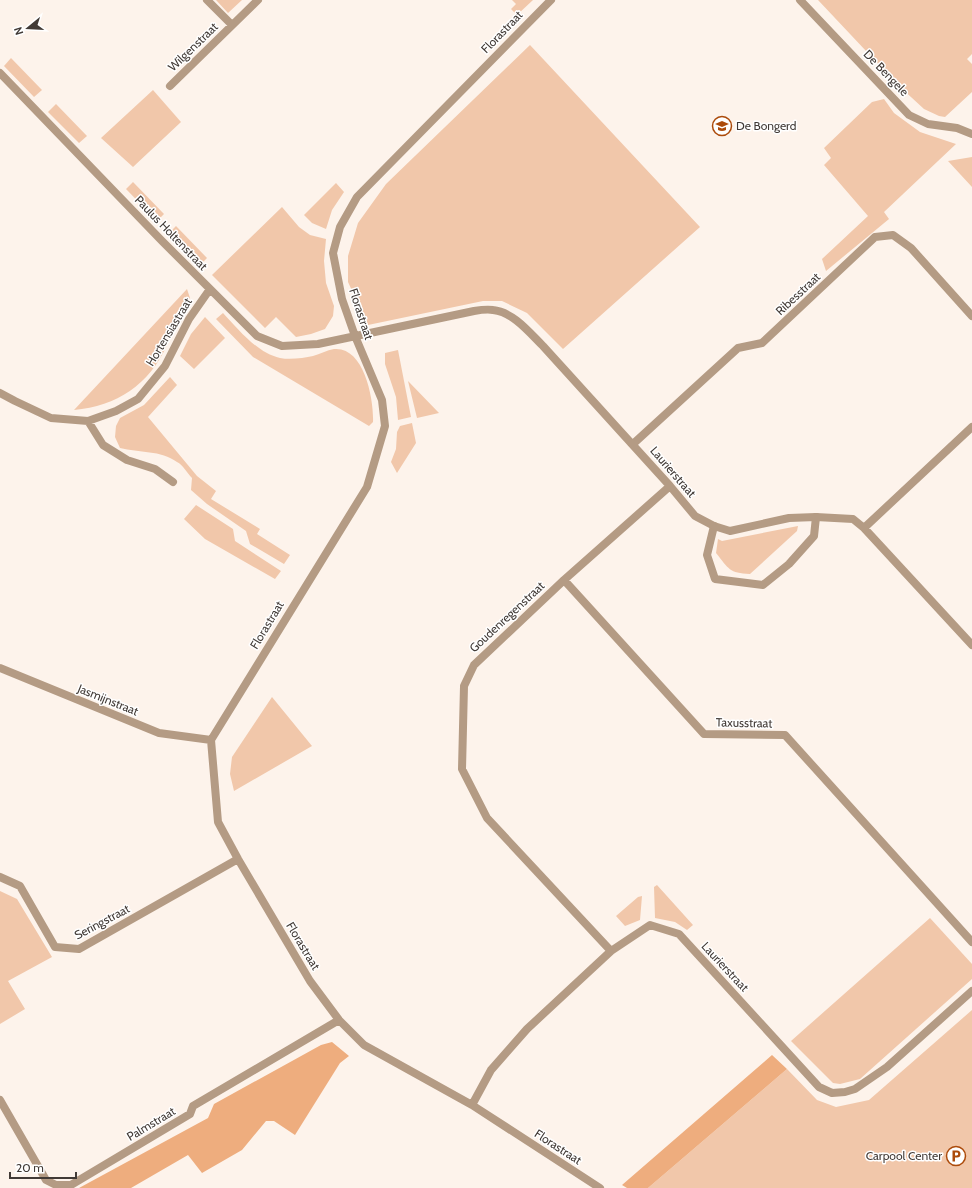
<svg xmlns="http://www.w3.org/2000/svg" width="972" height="1188" viewBox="0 0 972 1188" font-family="Cabin,sans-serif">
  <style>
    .green { fill: #f1c7aa }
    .forest { fill: #eead7e }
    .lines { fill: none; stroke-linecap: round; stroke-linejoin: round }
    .service { stroke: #b49b84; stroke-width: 8 }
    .minor { stroke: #b49b84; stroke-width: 8 }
    .labels { text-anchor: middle; stroke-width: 3; stroke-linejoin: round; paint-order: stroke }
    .street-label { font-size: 12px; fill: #413a36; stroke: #fff }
    .poi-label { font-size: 12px; fill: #413a36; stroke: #fff; text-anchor: start }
  </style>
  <rect width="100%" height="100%" fill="#fdf3eb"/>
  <path class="green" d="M 216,0 L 242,0 L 228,13 Z
    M 512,0 L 533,0 L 517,15 L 511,9 L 516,4 Z
    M 818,0 L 972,0 L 972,54 L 967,59 L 972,64 L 972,92 L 945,117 L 939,116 L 924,109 L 899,86 Z
    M 530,45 L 700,227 L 563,349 L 527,313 L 502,301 L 483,301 L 368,325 L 348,282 L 348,256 L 358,223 L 386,184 Z
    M 11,58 L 42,90 L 34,97 L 4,66 Z
    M 153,90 L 181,122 L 133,167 L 101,138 Z
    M 884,99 L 894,113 L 920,132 L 956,144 L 884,212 L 889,219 L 826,271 L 822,259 L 868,216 L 824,165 L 831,158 L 824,148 L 872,102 Z
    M 56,104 L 87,136 L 79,143 L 48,112 Z
    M 972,157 L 972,187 L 948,161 Z
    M 133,182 L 164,214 L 157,221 L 126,189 Z
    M 336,183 L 344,192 L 332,210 L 326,229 L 312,223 L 304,215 Z
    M 282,207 L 299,227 L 310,235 L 326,239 L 324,261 L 326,283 L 334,306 L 333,316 L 325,329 L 311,334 L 296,337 L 276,317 L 265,328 L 212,275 Z
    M 176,226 L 207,258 L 200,265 L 169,233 Z
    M 187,289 L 190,298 C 185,306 180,314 176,322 C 172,329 171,338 167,345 C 149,385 117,406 74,410 Z
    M 223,313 C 238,329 257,353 280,358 C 290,360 304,358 313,356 C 320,354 327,350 334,349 C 364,346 374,399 373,422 L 369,426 L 253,357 L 216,319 Z
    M 205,317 L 225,338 L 194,369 L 180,356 L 191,334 Z
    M 398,350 L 411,417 L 398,420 L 396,397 L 385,364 L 385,353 Z
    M 170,377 L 177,385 L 148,417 L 197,476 L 216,491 L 211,499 L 260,529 L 257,534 L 290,555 L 284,564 L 250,544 L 246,531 L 207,504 L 191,490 L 192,478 C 187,473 183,465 177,462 C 161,450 139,453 120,448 L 115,437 L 116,426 L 120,418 L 144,405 Z
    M 408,381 L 439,413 L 417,418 Z
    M 412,423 L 416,443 L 397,473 L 391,462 L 396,449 L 397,432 L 400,426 Z
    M 196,505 L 233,529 L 235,541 L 281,571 L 275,579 L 205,539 L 184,519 Z
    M 798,526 L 797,531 L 750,574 C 729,573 729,569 716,553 L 718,539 L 722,541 Z
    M 272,697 L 312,746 L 234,791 L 230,774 L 232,757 Z
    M 657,885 L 693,925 L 687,930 L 675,922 L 655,918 L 654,887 Z
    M 0,891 L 17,899 L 52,957 L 8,981 L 25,1009 L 0,1024 Z
    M 642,896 L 640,920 L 625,926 L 616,916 L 638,897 Z
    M 930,918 L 972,964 L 972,979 L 860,1079 L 840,1084 L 833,1083 L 791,1041 Z
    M 972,1010 L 972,1188 L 648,1188 L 787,1069 L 817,1100 L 836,1107 L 869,1100 Z"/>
  <path class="forest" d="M 332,1042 L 349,1056 L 340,1063 L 295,1135 L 274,1121 L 266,1121 L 242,1150 L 202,1173 L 188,1155 L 131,1188 L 79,1188 L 208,1118 L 214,1104 L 321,1045 Z
    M 772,1055 L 787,1069 L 648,1188 L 627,1188 L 622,1185 Z"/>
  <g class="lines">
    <path class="service" d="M 714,526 L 707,555 L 715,579 L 763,585 L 789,564 L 814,536 L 816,517"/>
    <path class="minor" d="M 207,0 L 232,25
      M 551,0 L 357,197 L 340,227 L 333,253 L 342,299 L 355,336 L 382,400 L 385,426 L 367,487 L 211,740 L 218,822 L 238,859 L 310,981 L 339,1020 L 364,1045 L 472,1105 L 600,1188
      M 800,0 L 909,115 L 928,124 L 957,128 L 972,134
      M 0,73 L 162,241 L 257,336 L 282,346 L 318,344 L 474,311 C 480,310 487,309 493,310 C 513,312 529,332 543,346 L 670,486 L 695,516 L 714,526 L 730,531 L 789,518 L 816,517 L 853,519 L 864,528 L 972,645
      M 170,86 L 258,0
      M 0,393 L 15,401 L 51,418 L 88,421 L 116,411 L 138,399 L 165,366 L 189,319 L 210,289
      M 88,421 L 103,445 L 127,460 L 155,469 L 173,482
      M 633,444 L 738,348 L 762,343 L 875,237 L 893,235 L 911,248 L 972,316
      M 864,528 L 972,427
      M 564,580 L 704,734 L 785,735 L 972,942
      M 0,668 L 159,733 L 211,740
      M 0,877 L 20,886 L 55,947 L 79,949 L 238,859
      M 611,951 L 487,818 L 462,769 L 464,686 L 474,665 L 564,580 L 670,486
      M 0,1100 L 46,1180 L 56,1185 L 71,1185 L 190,1114 L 193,1106 L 339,1020
      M 472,1105 L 491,1070 L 527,1029 L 611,951 L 650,925 L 679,934 L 819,1087 L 832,1093 L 845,1092 L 855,1089 L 887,1067 L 972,991"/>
  </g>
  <defs>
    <g id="school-ring" transform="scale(1)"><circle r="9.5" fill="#fff" stroke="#ac4b0b" stroke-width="1.5"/><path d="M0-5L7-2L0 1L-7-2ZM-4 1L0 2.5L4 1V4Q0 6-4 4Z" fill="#ac4b0b"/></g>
    <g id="parking-ring" transform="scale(1)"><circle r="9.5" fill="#fff" stroke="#ac4b0b" stroke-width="1.5"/><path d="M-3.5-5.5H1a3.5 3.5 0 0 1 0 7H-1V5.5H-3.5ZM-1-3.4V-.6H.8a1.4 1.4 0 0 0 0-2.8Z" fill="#ac4b0b"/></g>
  </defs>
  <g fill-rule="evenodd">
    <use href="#school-ring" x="722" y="126"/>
    <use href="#parking-ring" x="956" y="1156"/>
  </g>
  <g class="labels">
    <g class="street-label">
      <text transform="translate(502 32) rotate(-46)" y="4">Florastraat</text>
      <text transform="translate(193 47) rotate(-44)" y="4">Wilgenstraat</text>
      <text transform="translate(886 73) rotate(46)" y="4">De Bengele</text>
      <text transform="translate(171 233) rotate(46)" y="4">Paulus Holtenstraat</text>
      <text transform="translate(798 294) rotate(-43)" y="4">Ribesstraat</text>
      <text transform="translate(361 314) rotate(72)" y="4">Florastraat</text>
      <text transform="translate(169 332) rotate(-59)" y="4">Hortensiastraat</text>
      <text transform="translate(673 472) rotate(49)" y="4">Laurierstraat</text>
      <text transform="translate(507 617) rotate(-43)" y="4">Goudenregenstraat</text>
      <text transform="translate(267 625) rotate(-59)" y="4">Florastraat</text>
      <text transform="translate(108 700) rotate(22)" y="4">Jasmijnstraat</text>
      <text transform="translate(744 723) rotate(1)" y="4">Taxusstraat</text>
      <text transform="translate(102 922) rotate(-28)" y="4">Seringstraat</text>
      <text transform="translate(303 946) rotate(59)" y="4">Florastraat</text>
      <text transform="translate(725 967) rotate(47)" y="4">Laurierstraat</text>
      <text transform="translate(151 1124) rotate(-31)" y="4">Palmstraat</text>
      <text transform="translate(558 1147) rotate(33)" y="4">Florastraat</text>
    </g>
    <g class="poi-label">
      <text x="736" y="130">De Bongerd</text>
      <text x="942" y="1160" text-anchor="end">Carpool Center</text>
    </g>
  </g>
  <g transform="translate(28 28) rotate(252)" stroke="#ffffff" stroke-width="3" paint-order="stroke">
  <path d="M0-3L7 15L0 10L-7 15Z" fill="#413a36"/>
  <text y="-6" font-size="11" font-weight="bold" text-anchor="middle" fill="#413a36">N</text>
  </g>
  <path d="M10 1172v6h66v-6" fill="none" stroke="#413a36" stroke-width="2"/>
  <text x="16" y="1172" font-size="12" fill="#413a36" stroke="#ffffff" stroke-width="3" paint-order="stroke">20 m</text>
</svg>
